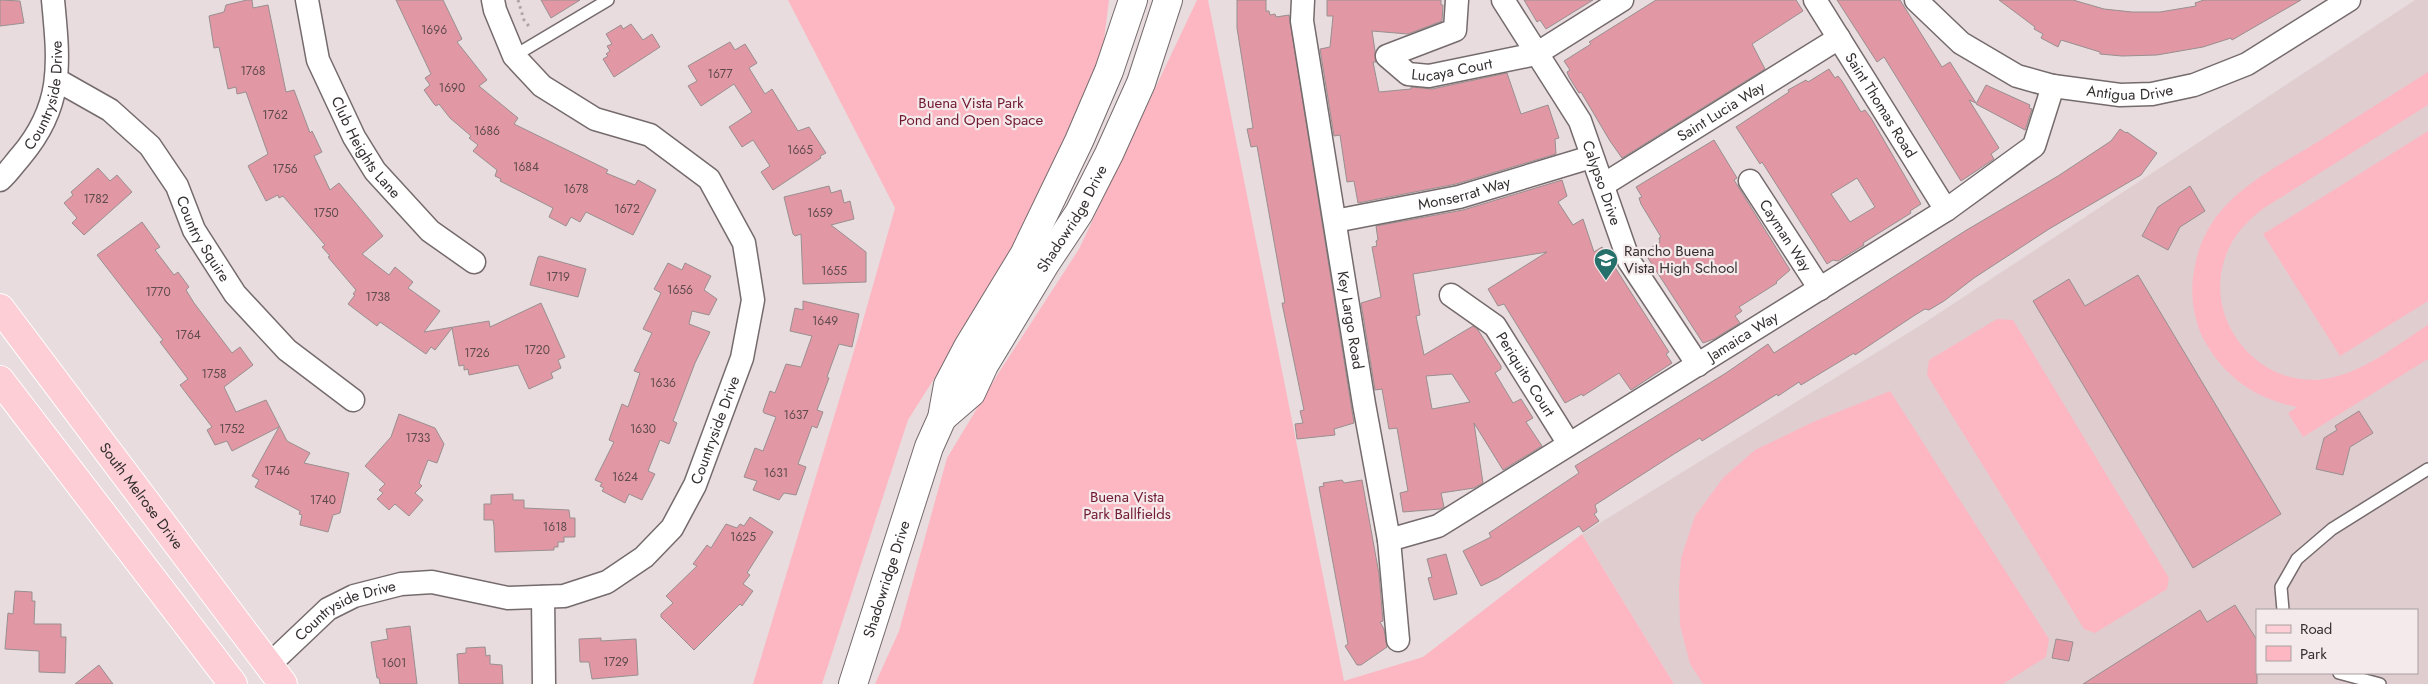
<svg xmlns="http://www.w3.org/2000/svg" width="2428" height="684" viewBox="0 0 2428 684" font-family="Jost,sans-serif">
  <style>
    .built { fill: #e0cdd0; fill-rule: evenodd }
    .green { fill: #fdb7c2 }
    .building { fill: #e198a4; stroke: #998f90; fill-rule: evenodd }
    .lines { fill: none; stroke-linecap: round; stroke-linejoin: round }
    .lane-casing { stroke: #756b6d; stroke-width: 14 }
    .street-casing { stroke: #756b6d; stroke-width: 25 }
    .secondary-casing { stroke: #756b6d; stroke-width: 30 }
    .primary-casing { stroke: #fff; stroke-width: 30 }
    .path { stroke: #ada3a5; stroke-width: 3; stroke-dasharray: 2.5 4; stroke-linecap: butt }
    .lane { stroke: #fff; stroke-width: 11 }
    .street { stroke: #fff; stroke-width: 22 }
    .secondary { stroke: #fff; stroke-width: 28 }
    .primary { stroke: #fdced5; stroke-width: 28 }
    .labels { text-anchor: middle; stroke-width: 4.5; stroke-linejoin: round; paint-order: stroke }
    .number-label { font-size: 12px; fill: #5f4a4d }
    .street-label { font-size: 15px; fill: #343030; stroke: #f5eaeb }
    .park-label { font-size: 15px; fill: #701b33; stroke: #f5eaeb }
    .poi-label { font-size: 15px; fill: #343030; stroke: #f5eaeb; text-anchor: start }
  </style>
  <rect width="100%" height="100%" fill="#e8dcde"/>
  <path class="built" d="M 2415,0 L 2428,0 L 2428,684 L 1674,684 L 1582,534 L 1921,325 ZM 2257,610 L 2417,610 L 2417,673 L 2257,673 Z"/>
  <path class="green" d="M 788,0 L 1109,0 L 1093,127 L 908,420 L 822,684 L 753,684 L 860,331 L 895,208 Z
    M 1197,0 L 1208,0 L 1344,681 L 1423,657 L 1582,534 L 1674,684 L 875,684 L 899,631 L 947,458 L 996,377 L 1079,249 Z
    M 2428,72 L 2428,105 L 2264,208 C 2244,223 2229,240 2223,265 C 2207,326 2262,388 2324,379 C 2362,374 2396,345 2428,325 L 2428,359 L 2303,437 L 2288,413 L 2297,407 C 2255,399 2223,376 2203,338 C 2193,318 2190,293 2194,271 C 2205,200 2264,175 2319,141 C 2355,118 2392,95 2428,72 Z
    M 2428,131 L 2428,301 L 2340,356 L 2263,234 Z
    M 1997,319 L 2013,320 L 2169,578 L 2167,589 L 2095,633 L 2084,629 L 1927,375 L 1929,360 Z
    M 1890,391 L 2049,639 L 2046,657 L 2003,684 L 1703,684 L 1690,664 L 1680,625 L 1679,589 L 1681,558 L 1695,516 L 1723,478 L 1755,450 L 1813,422 Z"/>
  <path class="building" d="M 0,0 L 20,1 L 24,23 L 0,26 Z
    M 247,0 L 252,0 L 253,8 L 268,5 L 286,92 L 294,90 L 310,133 L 312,131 L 322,152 L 314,156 L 330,190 L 339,183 L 383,236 L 362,254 L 389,275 L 395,267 L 413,282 L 408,288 L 440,311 L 424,332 L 489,321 L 490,327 L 541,303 L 565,357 L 558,360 L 561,368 L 551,373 L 553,378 L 529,389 L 518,365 L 469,375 L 468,369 L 464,370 L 464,365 L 459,366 L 452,328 L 435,350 L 431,347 L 426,354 L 380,322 L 377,326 L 348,304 L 355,295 L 353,294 L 356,290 L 328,257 L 330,256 L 322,247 L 325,245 L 283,196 L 279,198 L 278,195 L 266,201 L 248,166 L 268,154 L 246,92 L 237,94 L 236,87 L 228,89 L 219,47 L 214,48 L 209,16 L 224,12 L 226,5 Z
    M 396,0 L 443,0 L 462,39 L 457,42 L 487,80 L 479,86 L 518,118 L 514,124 L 608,170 L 606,173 L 635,185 L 638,180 L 656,190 L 633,235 L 586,212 L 580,222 L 571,217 L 566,226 L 549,217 L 553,208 L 500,181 L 501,179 L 495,176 L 497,170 L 473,151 L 478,145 L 469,138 L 471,136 L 450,118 L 439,104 L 436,106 L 434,104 L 424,90 L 430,85 L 425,78 L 431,74 Z
    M 541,0 L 580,0 L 551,18 Z
    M 1237,0 L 1266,0 L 1266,11 L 1269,11 L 1270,15 L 1275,14 L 1276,17 L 1289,15 L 1354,423 L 1334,429 L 1335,435 L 1297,439 L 1295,424 L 1303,423 L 1300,411 L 1304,410 L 1282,303 L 1285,303 L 1257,146 L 1251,147 L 1247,129 L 1253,128 L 1237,28 Z
    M 1327,0 L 1441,0 L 1441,5 L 1443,5 L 1442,21 L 1408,34 L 1372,31 L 1375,51 L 1376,62 L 1373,62 L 1379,92 L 1411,89 L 1411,87 L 1432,89 L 1507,73 L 1521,114 L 1548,105 L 1559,138 L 1555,139 L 1556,154 L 1456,184 L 1358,203 L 1354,181 L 1347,182 L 1340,135 L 1334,136 L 1320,49 L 1330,47 L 1333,16 L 1327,16 Z
    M 1524,0 L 1593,0 L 1546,29 L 1540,20 L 1537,22 Z
    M 1656,0 L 1796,0 L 1803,11 L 1752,44 L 1765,69 L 1622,158 L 1610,141 L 1581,92 L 1579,93 L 1569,77 L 1567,72 L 1570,70 L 1564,61 L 1591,44 L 1589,42 Z
    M 1837,0 L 1900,0 L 1942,67 L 1950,62 L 1976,103 L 1969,100 L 1999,148 L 1991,154 L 1994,159 L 1961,181 L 1884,57 L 1877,62 Z
    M 1999,0 L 2073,0 L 2104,9 L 2132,12 L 2160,12 L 2196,6 L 2195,3 L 2204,0 L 2301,0 L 2232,40 L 2231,38 L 2203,47 L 2157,55 L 2122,56 L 2100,54 L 2100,52 L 2061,40 L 2058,47 L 2041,38 L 2043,34 L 2034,29 L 2035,27 Z
    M 631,24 L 643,40 L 652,34 L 660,47 L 614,77 L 603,59 L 608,56 L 606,54 L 610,51 L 607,46 L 612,44 L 606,34 L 621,25 L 623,29 Z
    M 730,42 L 735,50 L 745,44 L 757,63 L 749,68 L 765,94 L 772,89 L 798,131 L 809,127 L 826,153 L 820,156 L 821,158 L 773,190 L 761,172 L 770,166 L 753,140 L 742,147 L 729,127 L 752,112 L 734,84 L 701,106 L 688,86 L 697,81 L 688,66 Z
    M 1829,69 L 1835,78 L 1838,76 L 1842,81 L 1861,112 L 1865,110 L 1871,118 L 1921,204 L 1910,211 L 1911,213 L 1863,243 L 1864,245 L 1838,261 L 1833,260 L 1827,264 L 1762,162 L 1760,164 L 1736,127 L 1789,92 L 1788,90 L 1806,80 L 1808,82 ZM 1857,178 L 1875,207 L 1850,222 L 1831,194 Z
    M 1986,85 L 2030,105 L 2029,108 L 2032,109 L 2025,130 L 1976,104 Z
    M 2120,129 L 2126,133 L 2127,132 L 2157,153 L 2141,175 L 2049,229 L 1974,278 L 1944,301 L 1929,310 L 1925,309 L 1915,315 L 1855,355 L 1854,353 L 1801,385 L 1799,382 L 1778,396 L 1777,394 L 1702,441 L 1700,438 L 1674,454 L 1595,505 L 1597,512 L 1594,514 L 1599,521 L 1583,532 L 1579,526 L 1498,578 L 1481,586 L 1463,551 L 1491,537 L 1489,533 L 1579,473 L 1575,466 L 1726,373 L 1768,344 L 1774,353 L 1965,231 L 2058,176 L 2111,141 Z
    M 1714,140 L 1737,178 L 1734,180 L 1739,188 L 1790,270 L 1776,282 L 1777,283 L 1739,307 L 1742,311 L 1735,316 L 1740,323 L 1714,339 L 1703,343 L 1644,252 L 1660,242 L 1659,238 L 1661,237 L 1641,204 L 1639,198 L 1642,197 L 1636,187 Z
    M 98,168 L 110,181 L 117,175 L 132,192 L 84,235 L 72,223 L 77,218 L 64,203 L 73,195 L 71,192 Z
    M 1562,180 L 1567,196 L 1558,202 L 1573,225 L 1583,219 L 1594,252 L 1602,247 L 1669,352 L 1666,354 L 1672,363 L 1631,390 L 1619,373 L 1583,396 L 1582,394 L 1565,403 L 1504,304 L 1498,306 L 1488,289 L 1547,252 L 1413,274 L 1420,315 L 1416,316 L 1424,355 L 1473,326 L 1478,330 L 1501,366 L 1501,369 L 1495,373 L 1513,403 L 1521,399 L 1533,418 L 1526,422 L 1542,446 L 1503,470 L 1474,423 L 1483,483 L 1474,488 L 1441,493 L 1444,507 L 1440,509 L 1403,512 L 1400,493 L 1408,491 L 1397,428 L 1389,429 L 1382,389 L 1375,390 L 1361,303 L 1381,297 L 1372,247 L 1377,246 L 1376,241 L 1378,240 L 1376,226 L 1463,210 ZM 1452,374 L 1470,402 L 1432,409 L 1426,376 Z
    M 829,186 L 831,193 L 841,190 L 844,203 L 850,201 L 854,219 L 831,225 L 866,252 L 866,282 L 803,284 L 801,234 L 795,236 L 793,234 L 784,197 Z
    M 2190,186 L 2205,211 L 2180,227 L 2168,250 L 2142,236 L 2158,207 Z
    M 142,222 L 160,247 L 155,250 L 174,275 L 178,272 L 189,287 L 186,290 L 194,303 L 232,353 L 240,347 L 253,365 L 224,387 L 236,412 L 266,400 L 287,441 L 310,453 L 304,463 L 349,473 L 340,513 L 333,515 L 328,532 L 300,525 L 302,515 L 299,514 L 300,511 L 255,487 L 259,480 L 252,476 L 279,427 L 232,451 L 227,441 L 215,445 L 207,430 L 212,427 L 180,385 L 188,379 L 160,342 L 163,340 L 97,255 Z
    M 540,256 L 586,269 L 578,297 L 530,285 L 538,257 Z
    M 668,263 L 682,270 L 685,263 L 711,276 L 704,290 L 717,299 L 709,315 L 692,311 L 689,324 L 710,332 L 695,363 L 673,421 L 677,423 L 669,444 L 660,440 L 648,471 L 655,474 L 642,500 L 629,494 L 625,503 L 602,491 L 604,488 L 600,486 L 602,483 L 595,480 L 614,442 L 609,440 L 622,404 L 628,407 L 640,373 L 634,371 L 652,333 L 643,329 L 661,293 L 654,289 Z
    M 2138,275 L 2281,514 L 2193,568 L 2033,301 L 2069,279 L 2085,306 Z
    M 803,301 L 859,314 L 852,347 L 839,344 L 827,377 L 829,378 L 817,410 L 823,412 L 817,428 L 812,426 L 798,464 L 806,467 L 796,495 L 784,493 L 779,500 L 753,490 L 757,481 L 744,477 L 755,448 L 763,451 L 776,417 L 764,413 L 763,411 L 770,391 L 775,393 L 786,364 L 801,367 L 812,336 L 790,331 L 795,308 L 803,310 Z
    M 2359,411 L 2373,433 L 2350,447 L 2343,475 L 2316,469 L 2324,438 L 2337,430 L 2335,426 Z
    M 399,414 L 435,428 L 444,444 L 437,463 L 428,460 L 419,483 L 422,486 L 415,493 L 423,500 L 409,516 L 395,504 L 389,510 L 377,499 L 383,493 L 379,490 L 385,484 L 365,466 L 391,437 Z
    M 1342,480 L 1344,483 L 1362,480 L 1379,574 L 1383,621 L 1380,622 L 1384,629 L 1387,647 L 1361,665 L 1357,665 L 1345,646 L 1348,644 L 1319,487 L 1324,486 L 1323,483 Z
    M 513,494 L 513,500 L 524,500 L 524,508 L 569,510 L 570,518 L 575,518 L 575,537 L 564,537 L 564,542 L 558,542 L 558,547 L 554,547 L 554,550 L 495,552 L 494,526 L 493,520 L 484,520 L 484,504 L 491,504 L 491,495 Z
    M 750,517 L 773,532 L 747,573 L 750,575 L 743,584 L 753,591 L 742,606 L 740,604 L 694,650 L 661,617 L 661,614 L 673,603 L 666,596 L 697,566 L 693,564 L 707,545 L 711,548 L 726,524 L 737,528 L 740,524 L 744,526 Z
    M 1446,554 L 1457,594 L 1434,600 L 1428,578 L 1432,577 L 1427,559 Z
    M 15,591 L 32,592 L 32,601 L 35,601 L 34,624 L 61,624 L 61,637 L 66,637 L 65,673 L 39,672 L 39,651 L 5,649 L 8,613 L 13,614 Z
    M 2235,605 L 2257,640 L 2257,684 L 2083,684 L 2200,610 L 2207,622 Z
    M 410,626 L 417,684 L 380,684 L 379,678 L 377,678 L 371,642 L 388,639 L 386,629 Z
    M 601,638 L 601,641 L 636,639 L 638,675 L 592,679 L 589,662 L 580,662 L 579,639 Z
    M 2056,639 L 2073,642 L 2069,661 L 2052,658 Z
    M 485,647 L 486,656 L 490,655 L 490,664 L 502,665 L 503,684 L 459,684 L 457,654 L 466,653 L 466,648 Z
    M 99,665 L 113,684 L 75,684 Z"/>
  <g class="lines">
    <g class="lane-casing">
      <path id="lane" d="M 514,56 L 608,0
        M 2283,610 L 2281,587 L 2297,559 L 2332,529 L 2428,469
        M 2339,673 L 2380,684"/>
    </g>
    <g class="street-casing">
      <g id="street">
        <path id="s1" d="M 307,0 L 318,60 L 354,137 L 375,171 L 430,231 L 474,262"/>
        <path id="s2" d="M 1303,0 L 1302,21 L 1364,404 L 1389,540 L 1398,640"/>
        <path id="s3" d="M 1457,0 L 1455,30 L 1387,56 L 1408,74 L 1429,76 L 1536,54 L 1622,0"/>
        <path id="s4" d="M 1503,0 L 1580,121 L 1629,261 L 1698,365"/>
        <path id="s5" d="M 1815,0 L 1946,210"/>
        <path id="s6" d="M 1916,0 L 1961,43 L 2017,76 L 2053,86 L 2120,95 L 2152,94 L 2194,85 L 2247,64 L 2349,0"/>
        <path id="s7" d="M 57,80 L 110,110 L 150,146 L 177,186 L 194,230 L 235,294 L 287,350 L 353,400"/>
        <path id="s8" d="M 0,180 C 8,173 14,164 21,156 C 64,105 59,63 53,0"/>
        <path id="s9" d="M 1750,181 L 1820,289"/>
        <path id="s10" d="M 1603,185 L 1839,38"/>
        <path id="s11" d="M 1335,221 L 1459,197 L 1591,157"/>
        <path id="s12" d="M 1451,295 L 1495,326 L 1569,444"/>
        <path id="s13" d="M 1389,540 L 1438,526 L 1946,210 L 2034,146 L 2053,86"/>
        <path d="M 543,597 L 544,684"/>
        <path id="s14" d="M 269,665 L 328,609 L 354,596 L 401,584 L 432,582 L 508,598 L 564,596 L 607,582 L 644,557 L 672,528 L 695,485 L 742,358 L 753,300 L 744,243 L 709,179 L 650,135 L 595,119 L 542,86 L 514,56 L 495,10 L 493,0"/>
      </g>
    </g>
    <g class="secondary-casing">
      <g id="secondary">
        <path id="s15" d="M 942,418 L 971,393 L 984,365 L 1045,264 L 1079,213 L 1109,154 L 1141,83 L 1168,0"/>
        <path id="s16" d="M 853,684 L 929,447 L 942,418 L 948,385 L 968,347 L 1024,255 L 1079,141 L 1109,71 L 1133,0"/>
      </g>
    </g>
    <g class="primary-casing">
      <g id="primary">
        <path id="s17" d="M 0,308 L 283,684"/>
        <path d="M 0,380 L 233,684"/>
      </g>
    </g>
    <path class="path" d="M 518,0 L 524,20 L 531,29"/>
    <use href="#lane" class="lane"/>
    <use href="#street" class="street"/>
    <use href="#secondary" class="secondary"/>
    <use href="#primary" class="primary"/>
  </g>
  <defs>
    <g id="school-pin" transform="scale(1.25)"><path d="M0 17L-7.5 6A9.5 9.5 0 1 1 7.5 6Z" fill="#26706b" stroke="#f5eaeb"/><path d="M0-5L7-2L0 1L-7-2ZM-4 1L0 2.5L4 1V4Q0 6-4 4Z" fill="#fff"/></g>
  </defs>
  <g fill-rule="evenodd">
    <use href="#school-pin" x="1606" y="260"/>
  </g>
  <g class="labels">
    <g class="number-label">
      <text x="434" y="34">1696</text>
      <text x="253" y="75">1768</text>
      <text x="720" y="78">1677</text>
      <text x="452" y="92">1690</text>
      <text x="275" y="119">1762</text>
      <text x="487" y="135">1686</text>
      <text x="800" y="154">1665</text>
      <text x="526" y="171">1684</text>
      <text x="285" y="173">1756</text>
      <text x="576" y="193">1678</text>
      <text x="96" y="203">1782</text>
      <text x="627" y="213">1672</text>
      <text x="326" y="217">1750</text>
      <text x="820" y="217">1659</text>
      <text x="834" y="275">1655</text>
      <text x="558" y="281">1719</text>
      <text x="680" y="294">1656</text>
      <text x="158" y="296">1770</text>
      <text x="378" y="301">1738</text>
      <text x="825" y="325">1649</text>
      <text x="188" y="339">1764</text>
      <text x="537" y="354">1720</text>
      <text x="477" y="357">1726</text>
      <text x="214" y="378">1758</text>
      <text x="663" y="387">1636</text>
      <text x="796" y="419">1637</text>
      <text x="232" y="433">1752</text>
      <text x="643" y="433">1630</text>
      <text x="418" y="442">1733</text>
      <text x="277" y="475">1746</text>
      <text x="776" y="477">1631</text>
      <text x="625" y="481">1624</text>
      <text x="323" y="504">1740</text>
      <text x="555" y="531">1618</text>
      <text x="743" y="541">1625</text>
      <text x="616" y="666">1729</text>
      <text x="394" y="667">1601</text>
    </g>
    <g class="street-label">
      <text dy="5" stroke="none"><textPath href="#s3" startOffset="175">Lucaya Court</textPath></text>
      <text dy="5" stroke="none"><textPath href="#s6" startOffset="242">Antigua Drive</textPath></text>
      <text dy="5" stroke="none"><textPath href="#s8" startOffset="99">Countryside Drive</textPath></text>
      <text dy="5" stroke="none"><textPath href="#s5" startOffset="124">Saint Thomas Road</textPath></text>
      <text dy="5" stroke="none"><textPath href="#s10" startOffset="139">Saint Lucia Way</textPath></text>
      <text dy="5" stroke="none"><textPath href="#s1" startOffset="161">Club Heights Lane</textPath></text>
      <text dy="5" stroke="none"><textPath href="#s4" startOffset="209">Calypso Drive</textPath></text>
      <text dy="5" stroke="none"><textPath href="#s11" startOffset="132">Monserrat Way</textPath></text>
      <text dy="5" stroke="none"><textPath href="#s15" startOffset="240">Shadowridge Drive</textPath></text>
      <text dy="5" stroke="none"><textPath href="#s9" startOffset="65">Cayman Way</textPath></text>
      <text dy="5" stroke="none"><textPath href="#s7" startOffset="222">Country Squire</textPath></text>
      <text dy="5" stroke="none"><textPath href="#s2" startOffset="324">Key Largo Road</textPath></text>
      <text dy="5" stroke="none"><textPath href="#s13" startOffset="410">Jamaica Way</textPath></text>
      <text dy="5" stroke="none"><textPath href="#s12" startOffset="111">Periquito Court</textPath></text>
      <text dy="5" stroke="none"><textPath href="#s14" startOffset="561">Countryside Drive</textPath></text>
      <text dy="5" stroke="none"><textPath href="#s17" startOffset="235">South Melrose Drive</textPath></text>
      <text dy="5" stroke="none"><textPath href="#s16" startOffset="110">Shadowridge Drive</textPath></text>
      <text dy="5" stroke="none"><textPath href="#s14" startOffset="96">Countryside Drive</textPath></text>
    </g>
    <g class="park-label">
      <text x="971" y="108">Buena Vista Park<tspan x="971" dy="17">Pond and Open Space</tspan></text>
      <text x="1127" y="502">Buena Vista<tspan x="1127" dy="17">Park Ballfields</tspan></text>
    </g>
    <g class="poi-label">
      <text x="1624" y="256">Rancho Buena<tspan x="1624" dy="17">Vista High School</tspan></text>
    </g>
  </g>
  <rect x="2256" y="609" width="162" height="65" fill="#f5eaeb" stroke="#a8a0a0"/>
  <rect x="2266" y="625" width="25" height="8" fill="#fdced5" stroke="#a8a0a0"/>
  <text x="2300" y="634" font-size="15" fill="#343030">Road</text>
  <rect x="2266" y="646" width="25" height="15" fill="#fdb7c2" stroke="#a8a0a0"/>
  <text x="2300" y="659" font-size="15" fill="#343030">Park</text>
</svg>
